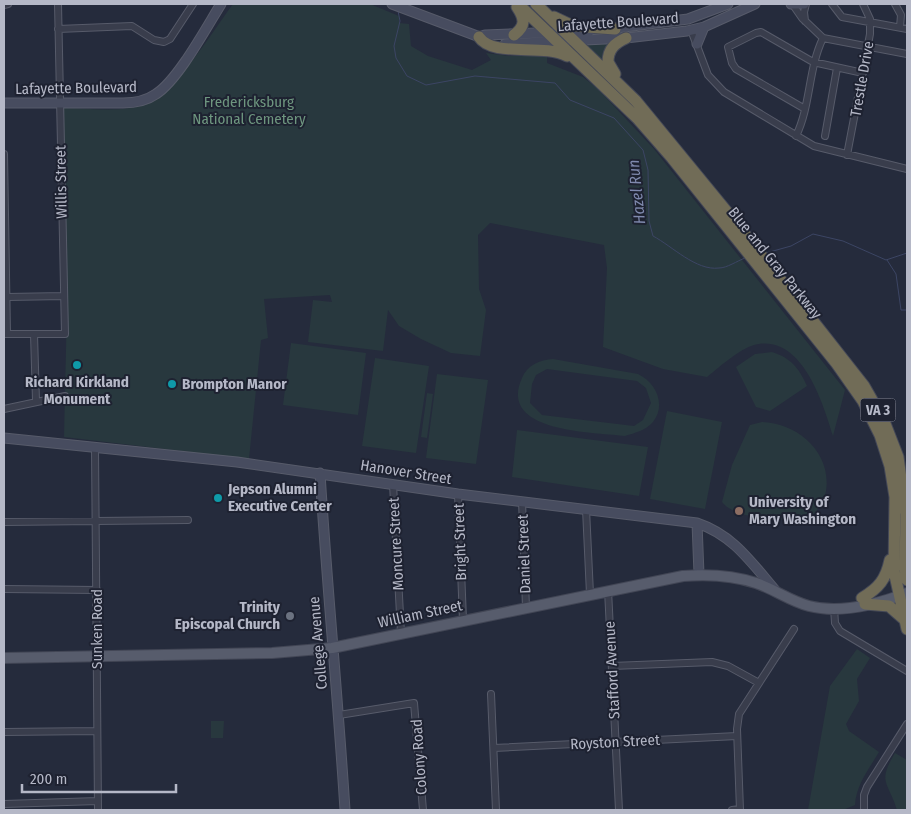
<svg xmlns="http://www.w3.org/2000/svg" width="911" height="814" viewBox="0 0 911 814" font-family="'Fira Sans Condensed',sans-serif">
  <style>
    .green { fill: #28383e; fill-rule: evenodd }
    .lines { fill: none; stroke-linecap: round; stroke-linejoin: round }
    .stream { stroke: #3c4564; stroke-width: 1 }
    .street-casing { stroke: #575b6a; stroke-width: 8 }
    .secondary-casing { stroke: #575b6a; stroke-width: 11 }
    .primary-casing { stroke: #424655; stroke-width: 12 }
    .highway-casing { stroke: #444857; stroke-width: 13 }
    .street { stroke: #393d4c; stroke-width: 6 }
    .secondary { stroke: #474c5f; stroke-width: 9 }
    .primary { stroke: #575c6c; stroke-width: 10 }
    .highway { stroke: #716c57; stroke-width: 11 }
    .culture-dot { fill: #0f9aa8; stroke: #1e2231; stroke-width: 2 }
    .education-dot { fill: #8d6e63; stroke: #1e2231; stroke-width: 2 }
    .worship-dot { fill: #6b7280; stroke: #1e2231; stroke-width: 2 }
    .labels { text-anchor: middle; stroke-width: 4; stroke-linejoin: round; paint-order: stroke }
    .shield { fill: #1e2231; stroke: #888b9a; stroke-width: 1 }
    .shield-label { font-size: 14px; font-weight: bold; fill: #b5b8c7 }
    .street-label { font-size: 15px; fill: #b5b8c7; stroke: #1e2231 }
    .park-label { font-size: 15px; fill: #6e967f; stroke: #1e2231 }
    .poi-label { font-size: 15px; font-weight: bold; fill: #b5b8c7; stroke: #1e2231; text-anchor: start }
    .water-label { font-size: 16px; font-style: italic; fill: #7f89ad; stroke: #1e2231 }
  </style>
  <rect width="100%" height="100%" fill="#252b3c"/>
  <path class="green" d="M 233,4 L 370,4 L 399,16 L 399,23 L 409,24 L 411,46 L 428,56 L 472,70 L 491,60 L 486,53 L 509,56 L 543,55 L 547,56 L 547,63 L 583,77 L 598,89 L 654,149 L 845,390 L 833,436 C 823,403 803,338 759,344 C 742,346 721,366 707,377 L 663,369 L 603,347 L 607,268 L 604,245 L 490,223 L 478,235 L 479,289 L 486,310 L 480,356 L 451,353 L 421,339 L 399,326 L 388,310 L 383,351 L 308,342 L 313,300 L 332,302 L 330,295 L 264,299 L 268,338 L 261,340 L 249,459 L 64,437 L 67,305 L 63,108 C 89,108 122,113 147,104 C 172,96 216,27 233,4 Z
    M 611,43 L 605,66 L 584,45 Z
    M 291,343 L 366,353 L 358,415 L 283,405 Z
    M 772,352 C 791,358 799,368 807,386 L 770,411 L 756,407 L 736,367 L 755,354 Z
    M 375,358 L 429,366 L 416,453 L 362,446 Z
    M 553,359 L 638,374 C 655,382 667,404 653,422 C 646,430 635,433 625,436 C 594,432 497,433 522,378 C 527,365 540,360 553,359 ZM 547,369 L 637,381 L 646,388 L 651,403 L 643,420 L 634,426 L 542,415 L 530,403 L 532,384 L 536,375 Z
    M 437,374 L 488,380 L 476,464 L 426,458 Z
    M 427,393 L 433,394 L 427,438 L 421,437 Z
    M 667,411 L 722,422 L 705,509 L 650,499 Z
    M 762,422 C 797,423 832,452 826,491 C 824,503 816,512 808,521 C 784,519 737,521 722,502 L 732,465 L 750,425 Z
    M 517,430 L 648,447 L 639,496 L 512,477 Z
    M 857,649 L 870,658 L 857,679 L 859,701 L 846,724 L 849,731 L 879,752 C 869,769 856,785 855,805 L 843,810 L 808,810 L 830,686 Z
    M 211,721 L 224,721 L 223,738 L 211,738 Z
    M 895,753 L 907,760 L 907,810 L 897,810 C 888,781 877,783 895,753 Z"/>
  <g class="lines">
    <path class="stream" d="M 398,11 L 400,21 L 394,46 L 396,58 L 407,76 L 426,85 L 475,76 L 555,83 L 570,100 L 614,118 L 643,150 L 648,170 L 649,221 L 653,236 C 672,246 696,271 719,268 C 727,268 737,261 745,258
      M 766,253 L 791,246 L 813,234 L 843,241 L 886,260 L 907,253
      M 887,260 L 896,274 L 901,310 L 907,310"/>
    <g class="street-casing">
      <path id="street" d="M 832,4 L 842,17 L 907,29
        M 895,4 L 901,15 L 900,27
        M 4,5 L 8,4
        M 793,5 L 802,18 L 823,38 L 907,54
        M 805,21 L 804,12 L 806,4
        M 58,29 L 132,26 L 154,40 L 164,42 L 170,39 L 193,4
        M 691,30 L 708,75 L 724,92 L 814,146 L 907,169
        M 805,109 L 736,69 L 732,63 L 728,47 L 756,33 L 761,32 L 813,62 L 863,73
        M 796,136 C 811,105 808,69 823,38
        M 825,136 L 837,68
        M 4,154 L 7,334
        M 847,155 L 870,34 L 870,19 L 863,4
        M 7,297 L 64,296
        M 4,334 L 65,334 L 58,4
        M 34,334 L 36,401
        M 4,409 L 65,396
        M 95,447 L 98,810
        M 393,484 L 401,633
        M 458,494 L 463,620
        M 522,501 L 526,607
        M 586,509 L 590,594
        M 4,522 L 188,520
        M 4,589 L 97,590
        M 608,590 L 619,810
        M 834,608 L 835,623 L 840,631 L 907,671
        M 612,666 L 712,662 L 728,666 L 759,683
        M 491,694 L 496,810
        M 339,715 L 414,703 L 423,810
        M 4,732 L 97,731
        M 494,748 L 737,736
        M 4,804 L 98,801
        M 732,810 L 740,809
        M 740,810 L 737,729 L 739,714 L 794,629
        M 864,810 L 864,795 L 867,787 L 907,724"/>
    </g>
    <g class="secondary-casing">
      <path id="secondary" d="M 392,4 L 485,39
        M 791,4 L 804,4
        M 608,29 L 688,19 L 728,4
        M 479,37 L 485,35 L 590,31
        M 505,44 L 626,38 L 687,31 L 704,27 L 755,4
        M 697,44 L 704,27
        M 4,103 L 123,103 C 135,103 146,101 156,94 C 178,80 206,28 221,4
        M 4,438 L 237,462 L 458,494 L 697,523 C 733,535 751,562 775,590
        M 320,473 C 327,586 338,698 345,810
        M 697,523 L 699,574"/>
    </g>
    <g class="primary-casing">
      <path id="primary" d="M 4,658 L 272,653 L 332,648 L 683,576 C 708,574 732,575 756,583 C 774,589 790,601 809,606 C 840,614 878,604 907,593"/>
    </g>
    <g class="highway-casing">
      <path id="highway" d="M 518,4 L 637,118 L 672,158 L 837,364 L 863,401 L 880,435 L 890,466 L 895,497 L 894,571 L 907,629
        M 536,4 L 636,101 L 732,218 L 864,386 L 884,421 L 898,457 L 906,514 L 905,569 L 907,580
        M 554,17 L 573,26 L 615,29
        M 514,35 C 526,26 525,19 517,7
        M 479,37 C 493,58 543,43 567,56
        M 615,74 L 608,62 C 608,49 615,43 626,38
        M 862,598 C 879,588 886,579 890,560
        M 865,604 L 889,606 L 904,619"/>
    </g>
    <use href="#street" class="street"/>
    <use href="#secondary" class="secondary"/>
    <use href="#primary" class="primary"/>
    <use href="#highway" class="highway"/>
  </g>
  <g class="culture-dot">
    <circle cx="77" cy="365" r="5"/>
    <circle cx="172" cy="384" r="5"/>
    <circle cx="218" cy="498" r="5"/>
  </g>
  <circle class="education-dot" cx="739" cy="511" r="5"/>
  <circle class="worship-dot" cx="290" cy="616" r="5"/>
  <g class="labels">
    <rect class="shield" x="860.5" y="398.5" width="35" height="23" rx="4"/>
    <g class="shield-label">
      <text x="878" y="415">VA 3</text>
    </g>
    <g class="street-label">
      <text transform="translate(618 22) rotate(-4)" y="5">Lafayette Boulevard</text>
      <text transform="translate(862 79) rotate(-80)" y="5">Trestle Drive</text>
      <text transform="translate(76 88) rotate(-1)" y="5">Lafayette Boulevard</text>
      <text transform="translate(61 182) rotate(-91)" y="5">Willis Street</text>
      <text transform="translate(775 263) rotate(51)" y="5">Blue and Gray Parkway</text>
      <text transform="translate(406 472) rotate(9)" y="5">Hanover Street</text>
      <text transform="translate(460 542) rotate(-92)" y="5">Bright Street</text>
      <text transform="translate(396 544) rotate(-93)" y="5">Moncure Street</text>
      <text transform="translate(524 554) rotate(-92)" y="5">Daniel Street</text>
      <text transform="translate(420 614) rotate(-12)" y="5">William Street</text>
      <text transform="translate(97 629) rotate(-90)" y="5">Sunken Road</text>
      <text transform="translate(318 643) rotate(-95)" y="5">College Avenue</text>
      <text transform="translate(612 670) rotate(-93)" y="5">Stafford Avenue</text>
      <text transform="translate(615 742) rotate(-3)" y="5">Royston Street</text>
      <text transform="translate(419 757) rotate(-94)" y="5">Colony Road</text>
    </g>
    <g class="park-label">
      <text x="249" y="107">Fredericksburg<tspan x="249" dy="17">National Cemetery</tspan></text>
    </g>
    <g class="poi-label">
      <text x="77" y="387" text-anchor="middle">Richard Kirkland<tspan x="77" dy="17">Monument</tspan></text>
      <text x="182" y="389">Brompton Manor</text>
      <text x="228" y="494">Jepson Alumni<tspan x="228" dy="17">Executive Center</tspan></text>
      <text x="749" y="507">University of<tspan x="749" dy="17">Mary Washington</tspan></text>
      <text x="280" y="612" text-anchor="end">Trinity<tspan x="280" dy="17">Episcopal Church</tspan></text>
    </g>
    <g class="water-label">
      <text transform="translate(636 192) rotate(-96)" y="6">Hazel Run</text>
    </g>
  </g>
  <rect width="911" height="814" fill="none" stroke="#b5b8c7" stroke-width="10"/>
  <path d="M22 784v8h154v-8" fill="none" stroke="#b5b8c7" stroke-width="2.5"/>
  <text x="30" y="784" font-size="15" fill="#b5b8c7" stroke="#1e2231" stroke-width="4" paint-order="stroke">200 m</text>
</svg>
